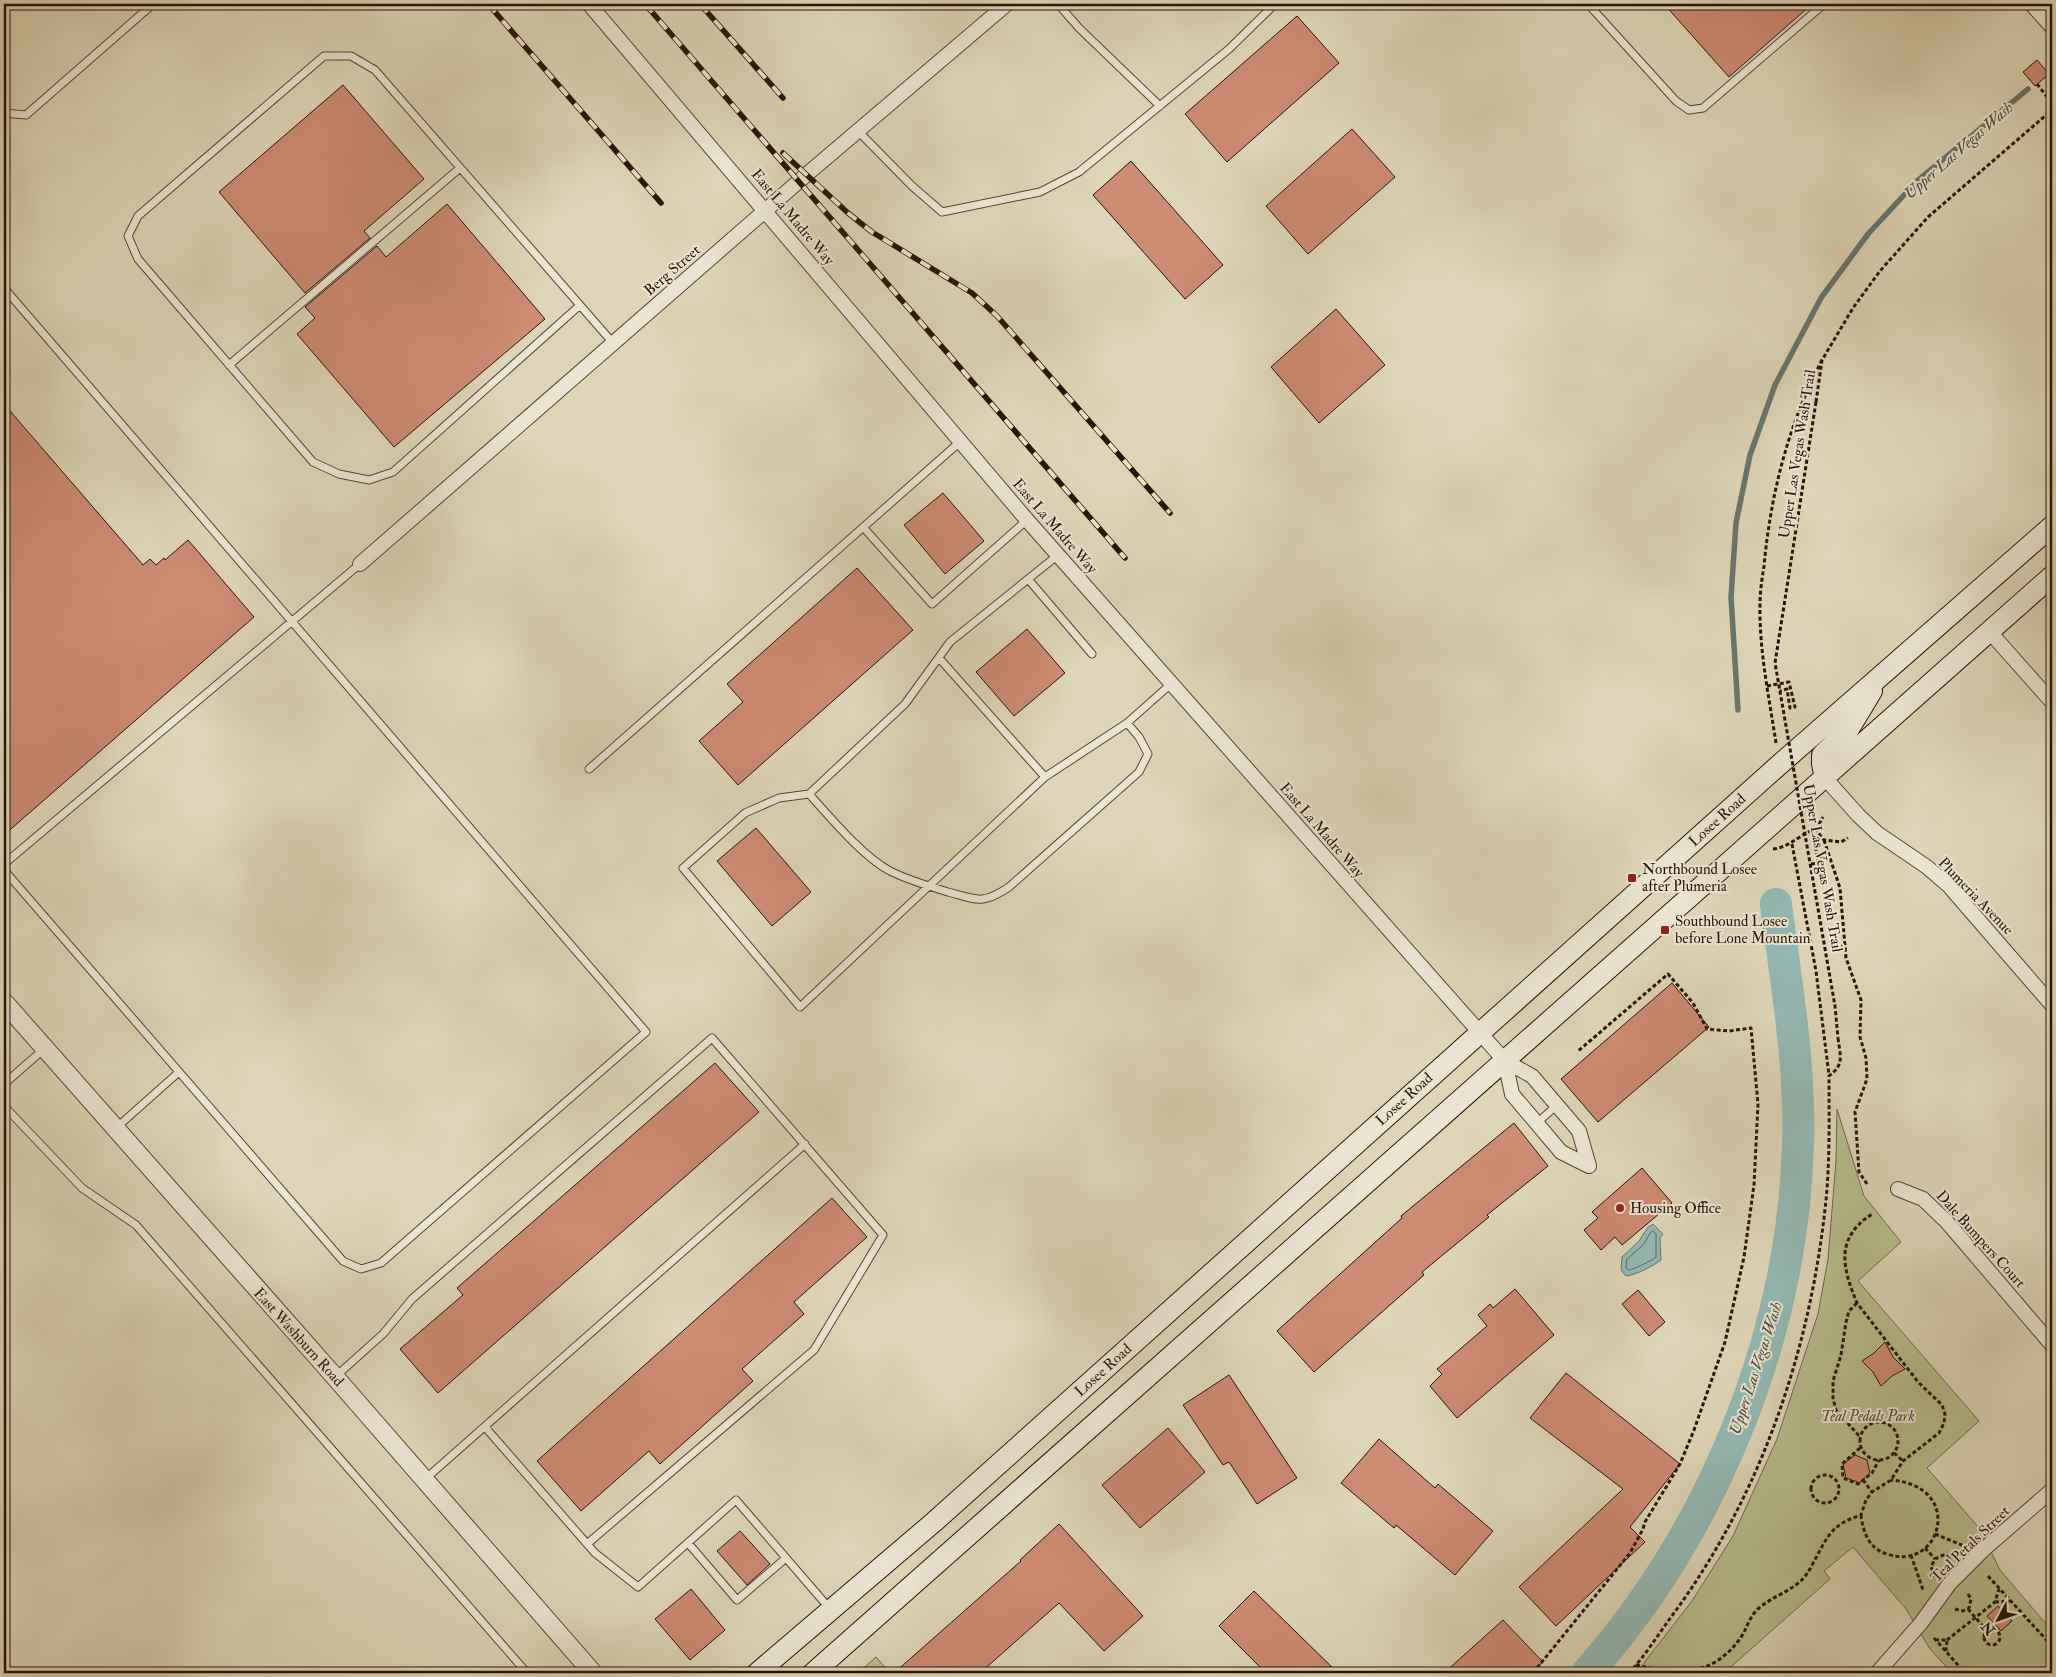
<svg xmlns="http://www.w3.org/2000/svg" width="2056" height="1677" viewBox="0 0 2056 1677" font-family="'IM FELL Double Pica',serif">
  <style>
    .green { fill: #b7bc8a; stroke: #706847 }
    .water { fill: #93b8b2; stroke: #69766c }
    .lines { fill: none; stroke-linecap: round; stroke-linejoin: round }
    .shore { stroke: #5e665b; stroke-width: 1 }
    .stream { stroke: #69766c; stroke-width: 5.5 }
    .river { stroke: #93b8b2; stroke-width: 32 }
    .building { fill: #cc8b73; stroke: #2a1304 }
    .service-casing { stroke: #574430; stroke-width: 9 }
    .minor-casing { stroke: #574430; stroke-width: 16 }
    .tertiary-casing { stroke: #574430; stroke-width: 20 }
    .secondary-casing { stroke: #2a1304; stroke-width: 22 }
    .path { stroke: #2a1304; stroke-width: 3; stroke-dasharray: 4 2.5; stroke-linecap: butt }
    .service { stroke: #eae4d0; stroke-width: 7 }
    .minor { stroke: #eae4d0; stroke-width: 14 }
    .tertiary { stroke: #eae4d0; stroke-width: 18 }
    .secondary { stroke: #eae4d0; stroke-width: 20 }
    .rail-casing { stroke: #2a1304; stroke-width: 5.5 }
    .rail { stroke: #eae4d0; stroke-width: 4; stroke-dasharray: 11; stroke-linecap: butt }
    .path-bridge { stroke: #2a1304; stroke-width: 3; stroke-dasharray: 4 2.5; stroke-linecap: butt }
    .poi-dot { fill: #8f2418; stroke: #eae4d0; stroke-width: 2 }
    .labels { text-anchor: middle; stroke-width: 4; stroke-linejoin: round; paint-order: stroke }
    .street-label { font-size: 15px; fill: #2a1304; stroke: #eae4d0 }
    .poi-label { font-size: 15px; fill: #2a1304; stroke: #eae4d0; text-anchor: start }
    .park-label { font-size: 15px; font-style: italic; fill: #54462c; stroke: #eae4d0 }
    .water-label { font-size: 16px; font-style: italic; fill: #4f4d41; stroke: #eae4d0 }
  </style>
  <rect width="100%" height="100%" fill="#ded5b6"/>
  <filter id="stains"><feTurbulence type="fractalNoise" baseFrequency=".004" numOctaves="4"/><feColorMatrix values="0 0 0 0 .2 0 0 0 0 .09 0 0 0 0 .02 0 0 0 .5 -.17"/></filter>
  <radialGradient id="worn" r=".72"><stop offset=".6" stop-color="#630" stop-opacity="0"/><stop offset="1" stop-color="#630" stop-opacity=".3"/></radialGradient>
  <path class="green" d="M 1837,1109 L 1864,1196 L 1901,1242 L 1858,1281 L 1979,1421 L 1927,1468 L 1980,1529 L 2000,1570 L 2052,1631 L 2052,1673 L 1952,1673 L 1930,1649 L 1906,1609 L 1853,1547 L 1824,1571 L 1830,1579 L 1724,1673 L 1636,1673 L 1692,1601 L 1733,1536 L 1777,1439 L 1818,1314 L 1828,1259 L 1836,1161 Z
    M 876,1657 L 890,1673 L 858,1673 Z"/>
  <path class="water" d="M 1653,1224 L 1663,1234 L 1660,1238 L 1661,1260 C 1653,1266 1636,1275 1626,1276 L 1621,1270 L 1622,1257 L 1639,1241 L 1648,1227 Z"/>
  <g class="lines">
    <path class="shore" d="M 1653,1231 L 1656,1234 L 1656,1257 C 1651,1261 1633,1270 1628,1270 L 1626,1267 L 1627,1259 L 1643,1245 L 1651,1232 Z"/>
    <path class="stream" d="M 1738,710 L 1731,597 L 1736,523 L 1750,455 L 1775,385 L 1821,298 L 1868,234 L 1917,181 L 2028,89"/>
    <path class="river" d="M 1587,1673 C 1713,1531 1792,1337 1798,1146 C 1801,1065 1786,984 1776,904"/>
  </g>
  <path class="building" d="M 1664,4 L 1812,4 L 1729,77 Z
    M 1297,16 L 1339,63 L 1227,162 L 1185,114 Z
    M 2037,60 L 2049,74 L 2035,86 L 2023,72 Z
    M 343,85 L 424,179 L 364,231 L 370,238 L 305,293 L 219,192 Z
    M 1352,129 L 1395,177 L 1308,254 L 1266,206 Z
    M 1131,161 L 1223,265 L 1185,299 L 1093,195 Z
    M 447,204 L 545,319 L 394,447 L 297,334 L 315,318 L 305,307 L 377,246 L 386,257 Z
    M 1336,309 L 1385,365 L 1319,423 L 1271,367 Z
    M 4,404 L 143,565 L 150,559 L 156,565 L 164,558 L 165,560 L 188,540 L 254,617 L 4,835 Z
    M 943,493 L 984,541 L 945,574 L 904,525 Z
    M 857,568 L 913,630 L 738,785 L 699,741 L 743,702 L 727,684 Z
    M 1027,629 L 1065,673 L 1014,716 L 976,672 Z
    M 756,828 L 811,892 L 772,926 L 717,861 Z
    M 1672,983 L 1709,1027 L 1598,1122 L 1561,1079 Z
    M 715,1063 L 759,1112 L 438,1393 L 400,1349 L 463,1295 L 457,1288 Z
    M 1514,1123 L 1548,1166 L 1487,1215 L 1489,1217 L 1422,1272 L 1424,1275 L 1314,1372 L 1277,1331 L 1402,1218 L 1401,1216 Z
    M 1642,1168 L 1672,1203 L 1622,1245 L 1615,1237 L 1601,1250 L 1584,1230 L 1598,1218 L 1592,1212 Z
    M 832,1198 L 867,1237 L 794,1302 L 804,1314 L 742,1369 L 753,1381 L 660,1464 L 649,1451 L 581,1511 L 537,1461 Z
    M 1515,1289 L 1554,1335 L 1457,1418 L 1430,1386 L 1442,1374 L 1437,1369 L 1487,1326 L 1478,1315 L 1490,1304 L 1493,1308 Z
    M 1638,1290 L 1665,1322 L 1649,1336 L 1622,1304 Z
    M 1885,1342 L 1893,1357 L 1905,1369 L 1892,1376 L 1881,1386 L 1873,1372 L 1862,1361 L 1874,1353 Z
    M 1566,1373 L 1680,1464 L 1630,1527 L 1645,1542 L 1556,1626 L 1519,1587 L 1623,1489 L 1530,1418 Z
    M 1229,1375 L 1297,1478 L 1257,1504 L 1229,1462 L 1223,1465 L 1183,1405 Z
    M 1168,1428 L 1205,1472 L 1140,1528 L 1102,1485 Z
    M 1379,1439 L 1435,1488 L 1438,1484 L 1493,1531 L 1455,1575 L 1396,1525 L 1394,1528 L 1341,1483 Z
    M 1855,1455 L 1867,1460 L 1870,1473 L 1860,1483 L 1846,1478 L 1843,1464 Z
    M 1059,1524 L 1143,1616 L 1104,1651 L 1059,1603 L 980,1673 L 894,1673 L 1021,1561 L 1020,1560 Z
    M 740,1531 L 770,1564 L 747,1585 L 717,1551 Z
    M 691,1589 L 725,1630 L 690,1660 L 655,1619 Z
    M 1254,1591 L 1338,1673 L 1266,1673 L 1219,1626 Z
    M 1998,1606 L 2012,1621 L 2001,1631 L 1987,1616 Z
    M 1503,1620 L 1543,1662 L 1531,1673 L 1444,1673 Z"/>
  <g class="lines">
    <g class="service-casing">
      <path id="service" d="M 1058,4 L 1079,28 L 1160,106
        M 1588,4 L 1676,101 L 1689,110 L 1703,108 L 1824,4
        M 4,113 L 26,115 L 153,4
        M 858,131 L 912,186 L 942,212 L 1040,192 L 1079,172 L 1229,49 L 1275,4
        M 4,288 L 646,1032 L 381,1263 L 361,1269 L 343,1261 L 4,870
        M 579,306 L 393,472 L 369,480 L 339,474 L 313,462 L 138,259 L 128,236 L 138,216 L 324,56 L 351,56 L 375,70 L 613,343
        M 229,365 L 460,168
        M 863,527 L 932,604 L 1027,520
        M 1028,579 L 1092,654
        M 939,658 L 1045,777 L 800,1007 L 683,868 L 745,813 L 779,798 L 809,794 L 905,704 L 950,642 L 1058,555
        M 589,769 L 961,441
        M 1045,777 L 1127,723 L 1172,683
        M 809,794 C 830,817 863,857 890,871 C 908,880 928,886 948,892 C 978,900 982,905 1009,887 L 1139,772 L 1148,754 L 1139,737 L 1127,723
        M 4,864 L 360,564
        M 4,1084 L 44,1049
        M 4,1106 L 82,1188 L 136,1225 L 527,1673
        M 1537,1123 L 1557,1105
        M 116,1128 L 179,1072
        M 335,1377 L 383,1334 L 412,1299 L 712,1038 L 883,1235 L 814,1350 L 587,1544
        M 485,1427 L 595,1553 L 638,1587 L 736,1500 L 830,1609
        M 424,1480 L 805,1144
        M 688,1543 L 737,1600 L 786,1558"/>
    </g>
    <g class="minor-casing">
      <path id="minor" d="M 589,4 L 1027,520 L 1505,1061 L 1532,1076 L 1579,1131 L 1589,1166
        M 360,564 L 806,175 L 1007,4
        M 1989,631 L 2052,702
        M 1825,778 L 1858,815 L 1877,833 L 1927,867 L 1949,886 L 2052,1005
        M 1505,1061 L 1512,1094 L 1561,1152 L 1589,1166
        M 1898,1189 L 1923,1199 L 1947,1222 L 2052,1345
        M 1877,1673 L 1921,1623 L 1950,1583 L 1983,1550 L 2052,1490"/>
    </g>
    <g class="tertiary-casing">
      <path id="tertiary" d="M 2034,4 L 2052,24
        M 4,1002 L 335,1377 L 593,1673"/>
    </g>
    <g class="secondary-casing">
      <path id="secondary" d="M 1825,778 L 1822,764 L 1822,755 L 1849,729 L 1872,691
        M 757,1673 L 934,1522 L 1779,765 L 2052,526
        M 813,1673 L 2052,576"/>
    </g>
    <path class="path" d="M 2037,84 L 2052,103
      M 1816,402 L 1822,360 L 1853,308 L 1880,271 L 1928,217 L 2052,110
      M 1767,686 L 1789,682 L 1795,707 L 1790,708 L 1787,689 L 1780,691
      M 1776,743 C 1769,697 1759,650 1760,604 C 1760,591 1762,579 1764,566 C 1771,492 1788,426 1822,360
      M 1816,830 L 1823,817
      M 1824,840 L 1840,888 L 1846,958 L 1861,1000 L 1860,1037 L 1866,1058 L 1867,1079 L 1855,1112 L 1859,1172 L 1867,1184
      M 1792,844 L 1816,971 L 1829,1075
      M 1773,849 C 1792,847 1804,830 1816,830 L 1824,840 L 1841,842 L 1848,838
      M 1811,864 L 1818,863 L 1813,830
      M 1857,1303 L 1849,1311 L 1846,1322 L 1841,1355 L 1833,1381 L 1833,1398 L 1836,1410 L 1860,1437
      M1860 1441a19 19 0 1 1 38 0a19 19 0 1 1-38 0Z
      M 1860,1448 L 1842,1464 L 1843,1478 L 1858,1484 L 1872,1473 L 1879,1460
      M 1894,1453 L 1903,1461
      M1811 1489a14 14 0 1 1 28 0a14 14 0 1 1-28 0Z
      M 1863,1480 L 1872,1492
      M 1861,1515 C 1863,1532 1869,1549 1887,1554 C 1941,1573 1966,1486 1891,1480
      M 1935,1534 L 1964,1546
      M 1925,1548 L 1935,1559
      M 1911,1555 L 1923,1590
      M 1988,1576 L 2052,1646
      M 1935,1577 L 1931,1567 L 1935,1559 L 1943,1555 L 1953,1558
      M 1995,1602 L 2010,1601
      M 1955,1609 L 1963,1611 L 1969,1608 L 1971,1599 L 1968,1594
      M 1968,1609 L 1987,1631
      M1984 1637a8 8 0 1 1 16 0a8 8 0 1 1-16 0Z
      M 1934,1638 L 1965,1673
      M 1935,1640 L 1947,1640 L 1946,1651
      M 1947,1640 L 1995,1602 L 1999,1589
      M 1636,1665 C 1678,1675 1711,1677 1739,1640 C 1747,1630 1749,1616 1759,1608 C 1774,1595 1794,1591 1806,1575 C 1816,1561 1824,1537 1837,1527 C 1844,1521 1853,1518 1861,1515 L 1866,1500 L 1872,1492 L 1891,1480 L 1903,1461 L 1939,1433 L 1944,1423 L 1945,1414 L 1942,1405 L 1918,1382 L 1857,1303 C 1842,1267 1835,1238 1872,1214
      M 1533,1673 L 1630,1553 L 1643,1529 L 1645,1522 L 1680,1464 L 1694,1430 L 1725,1342 L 1744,1257 L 1754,1185 L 1758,1104 L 1751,1028 L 1729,1031 L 1707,1029 L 1693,1003 L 1668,974 L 1577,1052
      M 1629,1673 C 1646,1655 1659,1633 1674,1613 C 1762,1493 1811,1348 1826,1200 C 1830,1159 1829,1117 1829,1076 C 1845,1064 1840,1056 1838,1038"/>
    <use href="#service" class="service"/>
    <use href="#minor" class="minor"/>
    <use href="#tertiary" class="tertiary"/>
    <use href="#secondary" class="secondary"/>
    <g class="rail-casing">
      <path id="rail" d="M 488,4 L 661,203
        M 645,4 L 1125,558
        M 700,4 L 783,98
        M 783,153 L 848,213 L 872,232 L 972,293 L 997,316 L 1170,513"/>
    </g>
    <use href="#rail" class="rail"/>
    <path class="path-bridge" d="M 1816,402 L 1775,663 L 1835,1006 L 1838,1038"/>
  </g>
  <g class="poi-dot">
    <rect x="1627" y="873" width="10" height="10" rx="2.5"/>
    <rect x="1660" y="925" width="10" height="10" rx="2.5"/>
    <circle cx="1620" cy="1208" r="5"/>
  </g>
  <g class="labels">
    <g class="street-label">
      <text transform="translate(793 217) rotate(50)" y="5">East La Madre Way</text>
      <text transform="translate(672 270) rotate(-41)" y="5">Berg Street</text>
      <text transform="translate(1797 454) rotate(-81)" y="5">Upper Las Vegas Wash Trail</text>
      <text transform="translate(1055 526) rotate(49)" y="5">East La Madre Way</text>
      <text transform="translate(1717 820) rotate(-42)" y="5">Losee Road</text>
      <text transform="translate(1322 830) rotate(49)" y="5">East La Madre Way</text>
      <text transform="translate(1823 868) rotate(80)" y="5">Upper Las Vegas Wash Trail</text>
      <text transform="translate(1976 896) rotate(46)" y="5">Plumeria Avenue</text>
      <text transform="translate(1404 1099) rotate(-42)" y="5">Losee Road</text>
      <text transform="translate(1981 1239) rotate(48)" y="5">Dale Bumpers Court</text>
      <text transform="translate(299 1337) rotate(48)" y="5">East Washburn Road</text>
      <text transform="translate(1103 1370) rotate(-42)" y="5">Losee Road</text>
      <text transform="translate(1970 1544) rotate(-44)" y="5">Teal Petals Street</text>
    </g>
    <g class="poi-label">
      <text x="1642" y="874">Northbound Losee<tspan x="1642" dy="17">after Plumeria</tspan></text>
      <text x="1675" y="926">Southbound Losee<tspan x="1675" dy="17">before Lone Mountain</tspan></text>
      <text x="1630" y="1213">Housing Office</text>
    </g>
    <g class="park-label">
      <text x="1868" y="1421">Teal Pedals Park</text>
    </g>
    <g class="water-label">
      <text transform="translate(1958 150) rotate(-41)" y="6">Upper Las Vegas Wash</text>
      <text transform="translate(1755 1368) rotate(-72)" y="6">Upper Las Vegas Wash</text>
    </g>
  </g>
  <rect width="2056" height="1677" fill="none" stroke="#ded5b6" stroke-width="20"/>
  <rect x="5" y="5" width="2046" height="1667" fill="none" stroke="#2a1304" stroke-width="2.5"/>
  <rect x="10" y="10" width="2036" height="1657" fill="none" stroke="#2a1304"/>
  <g transform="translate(1998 1620) rotate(229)" stroke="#eae4d0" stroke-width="4" paint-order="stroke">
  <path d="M0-4L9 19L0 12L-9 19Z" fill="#2a1304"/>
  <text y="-8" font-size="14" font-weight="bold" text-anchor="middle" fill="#2a1304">N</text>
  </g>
  <rect width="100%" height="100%" filter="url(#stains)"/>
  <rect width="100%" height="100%" fill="url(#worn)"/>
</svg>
